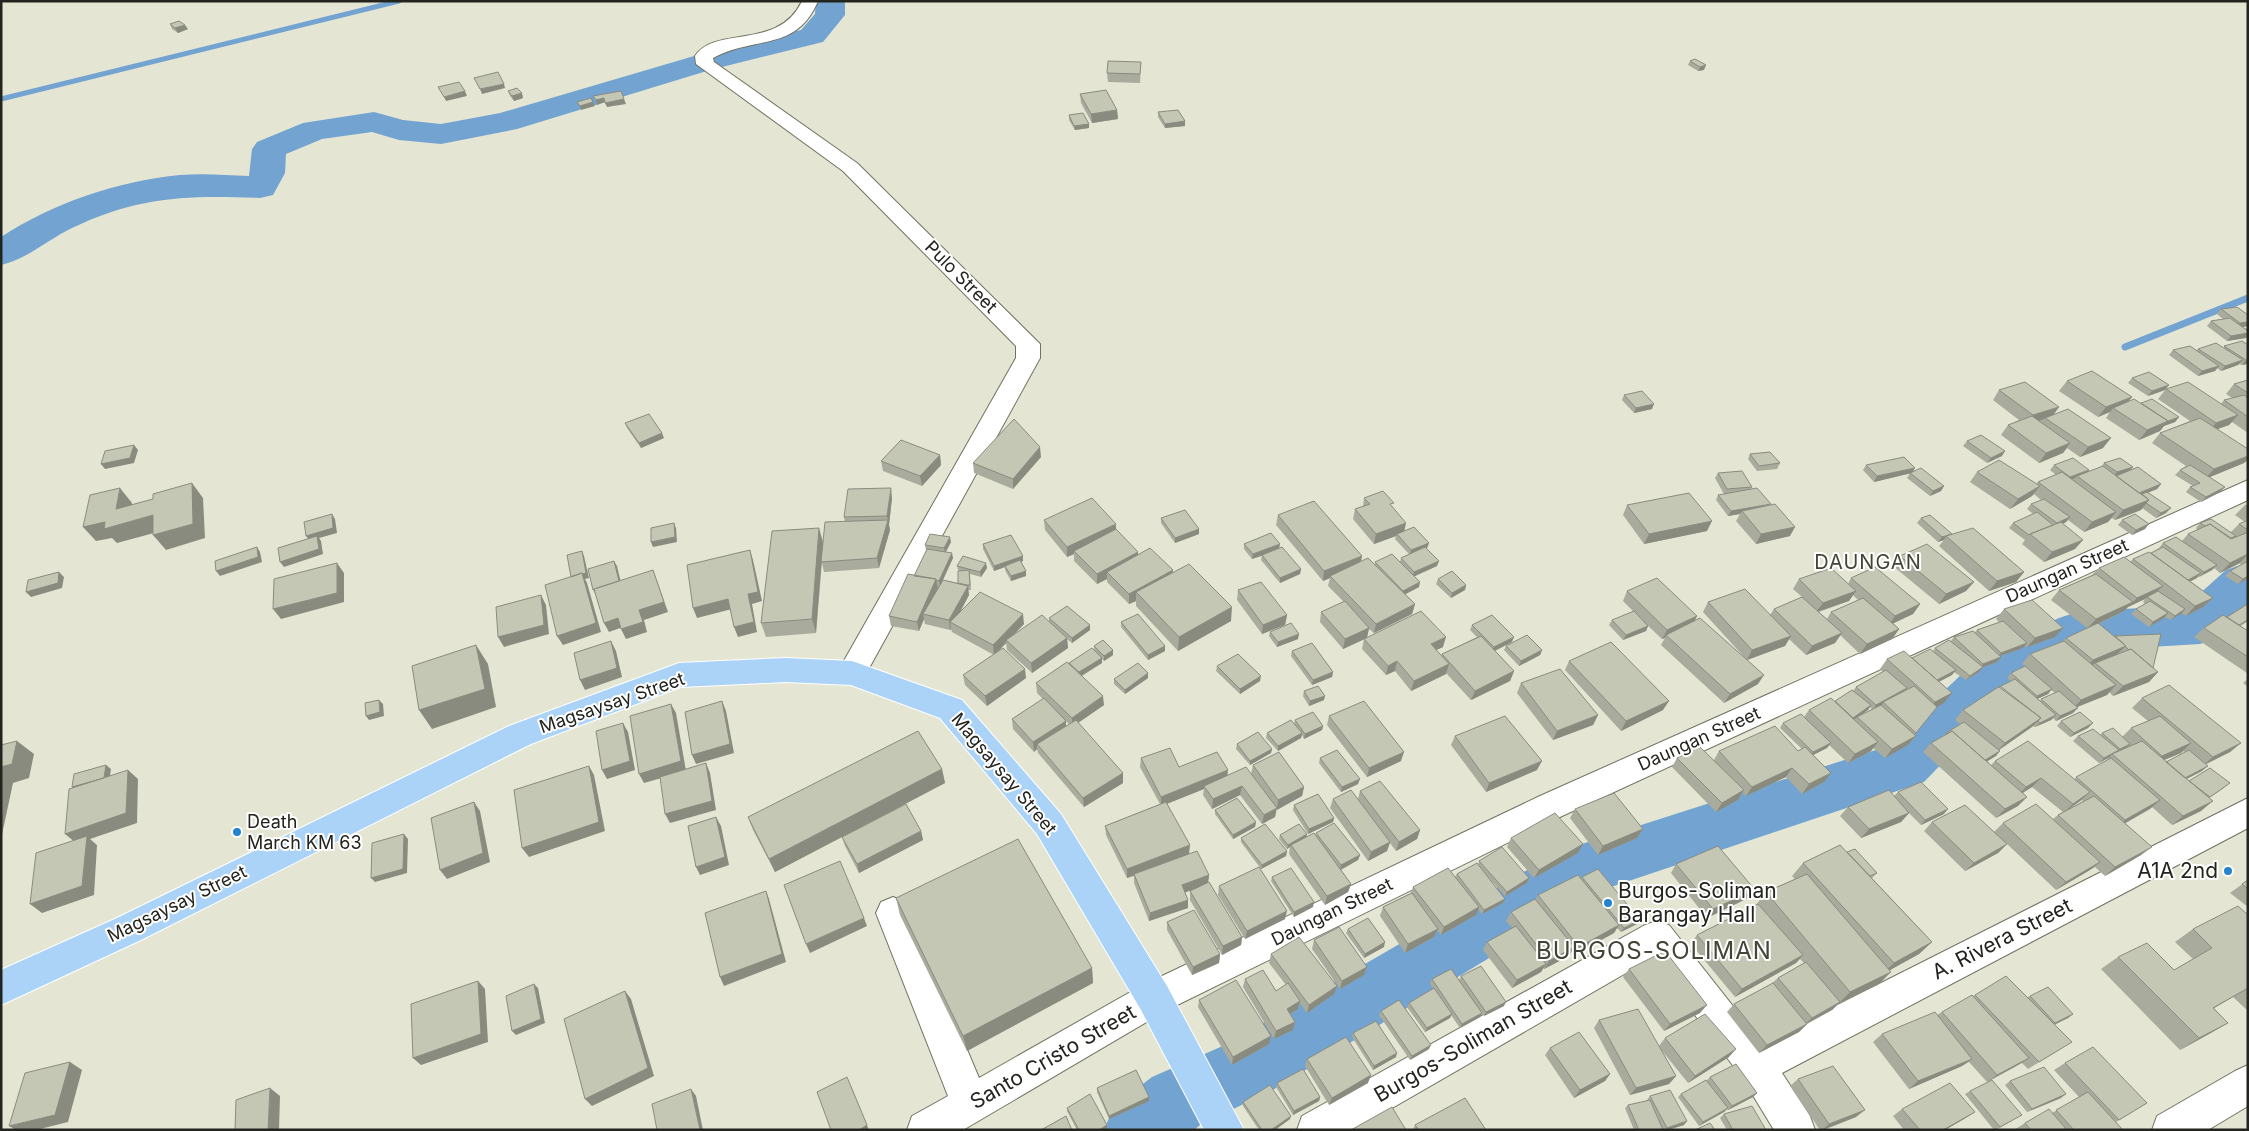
<svg xmlns="http://www.w3.org/2000/svg" width="2249" height="1131" viewBox="0 0 2249 1131" font-family="Inter,sans-serif">
  <style>
    .lines { fill: none; stroke-linecap: round; stroke-linejoin: round }
    .stream-far1 { stroke: #73a3d1; stroke-width: 5 }
    .stream { stroke: #73a3d1; stroke-width: 7 }
    .river { fill: #73a3d1; fill-rule: evenodd }
    .minor-casing { stroke: #707261; stroke-width: 2 }
    .major-casing { stroke: #fff; stroke-width: 2 }
    .minor { fill: #fff; fill-rule: evenodd }
    .major { fill: #abd3f8; fill-rule: evenodd }
    .wall { fill: #a9ab9c; fill-rule: evenodd }
    .shaded-wall { fill: #8a8b7f }
    .building { fill: #c5c7b5; stroke: #8a8b7f }
    .poi-dot { fill: #2383cf; stroke: #fff; stroke-width: 2 }
    .labels { text-anchor: middle; stroke-width: 4; stroke-linejoin: round; paint-order: stroke }
    .street-label { font-size: 18px; fill: #23241d; stroke: #fff }
    .poi-label { font-size: 18px; fill: #23241d; stroke: #fff; text-anchor: start }
    .quarter-label { font-size: 20px; letter-spacing: 1px; fill: #444536; stroke: #fff }
    .near-poi-label { font-size: 21px; fill: #23241d; stroke: #fff; text-anchor: end }
    .near-street-label { font-size: 21px; fill: #23241d; stroke: #fff }
    .near-quarter-label { font-size: 24px; letter-spacing: 1px; fill: #444536; stroke: #fff }
  </style>
  <rect width="100%" height="100%" fill="#e4e6d3"/>
  <g class="lines">
    <path class="stream-far1" d="M 1,99 L 399,1"/>
    <path class="stream" d="M 2125,347 L 2248,298"/>
    <path class="river" d="M 816,1 L 845,1 L 845,15 L 823,42 L 710,70 L 517,129 L 441,144 L 399,140 L 372,132 L 322,139 L 286,154 L 285,173 L 273,195 L 260,198 C 189,195 138,196 72,228 C 49,239 27,259 1,265 L 1,237 C 53,203 118,181 180,175 C 203,173 226,175 249,176 L 252,149 L 257,142 L 303,123 L 374,112 L 403,120 L 441,124 L 500,113 L 701,54 L 801,30 L 815,14 Z
      M 2243,564 L 2248,564 L 2248,609 L 2218,638 L 2200,644 L 2084,651 L 2021,682 L 1924,782 L 1599,891 L 1271,1091 L 1200,1125 L 1194,1130 L 1104,1130 L 1114,1106 L 1152,1077 L 1225,1045 L 1560,851 L 1885,747 L 1985,652 L 2059,618 L 2077,612 L 2187,605 L 2226,570 Z"/>
    <g class="minor-casing">
      <path id="minor" d="M 802,1 L 818,1 C 796,53 754,35 713,58 L 714,62 L 857,163 L 1040,344 L 1040,358 L 862,681 L 852,685 L 842,681 L 837,673 L 1016,358 L 1016,346 L 843,171 L 696,64 L 695,56 C 716,25 779,51 802,1 Z
        M 2248,480 L 2248,500 L 1562,816 L 1167,1010 L 963,1130 L 907,1130 L 912,1116 L 948,1096 L 876,913 L 881,902 L 893,897 L 905,902 L 979,1078 L 1141,986 L 1540,796 Z
        M 2248,798 L 2248,828 L 1782,1073 L 1810,1116 L 1815,1130 L 1774,1130 L 1743,1079 L 1652,958 L 1354,1130 L 1297,1130 L 1302,1116 L 1645,925 L 1657,921 L 1669,925 L 1762,1043 Z
        M 2248,1065 L 2248,1106 L 2208,1130 L 2152,1130 L 2157,1116 L 2235,1071 Z"/>
    </g>
    <g class="major-casing">
      <path id="major" d="M 786,658 L 852,661 L 962,700 L 1061,814 L 1167,986 L 1244,1130 L 1204,1130 L 1141,1010 L 1037,834 L 940,718 L 851,685 L 786,682 L 681,687 L 531,744 L 141,940 L 1,1005 L 1,970 L 117,918 L 509,726 L 679,663 Z"/>
    </g>
    <use href="#minor" class="minor"/>
    <use href="#major" class="major"/>
  </g>
  <path class="wall" d="M 170,24 L 188,29 L 178,33 L 172,29 Z
    M 1695,59 L 1704,70 L 1698,71 L 1688,65 L 1690,61 Z
    M 1141,62 L 1140,83 L 1108,82 L 1107,73 Z
    M 508,91 L 523,98 L 514,101 L 510,96 Z
    M 1080,94 L 1117,110 L 1118,119 L 1092,123 L 1081,103 Z
    M 1158,112 L 1185,126 L 1165,128 L 1158,117 Z
    M 1069,115 L 1089,124 L 1089,128 L 1075,130 L 1069,120 Z
    M 2221,309 L 2248,315 L 2248,326 L 2243,327 L 2246,329 L 2248,327 L 2248,337 L 2247,337 L 2246,338 L 2227,341 L 2207,326 L 2211,321 L 2223,319 L 2217,314 Z
    M 2242,341 L 2248,364 L 2242,365 L 2239,364 L 2238,365 L 2221,371 L 2217,368 L 2215,371 L 2198,376 L 2169,355 L 2173,350 L 2197,350 L 2198,349 L 2224,348 L 2224,346 Z
    M 2132,378 L 2165,390 L 2148,396 L 2128,383 Z
    M 2248,380 L 2248,433 L 2232,422 L 2229,425 L 2217,429 L 2244,463 L 2210,477 L 2220,492 L 2201,502 L 2186,492 L 2190,487 L 2193,486 L 2175,475 L 2180,470 L 2186,466 L 2152,443 L 2160,433 L 2190,421 L 2158,399 L 2166,389 L 2221,404 L 2224,400 L 2232,398 L 2226,394 L 2234,384 Z
    M 2067,381 L 2132,397 L 2127,402 L 2141,403 L 2179,417 L 2175,422 L 2164,426 L 2160,431 L 2139,440 L 2106,418 L 2110,412 L 2098,417 L 2059,391 Z
    M 1999,390 L 2053,415 L 2103,448 L 2080,457 L 2067,448 L 2063,453 L 2039,463 L 2001,435 L 2008,425 L 2019,420 L 1993,400 Z
    M 1624,395 L 1652,409 L 1634,413 L 1622,400 Z
    M 625,423 L 664,438 L 641,448 L 627,428 Z
    M 1967,441 L 2002,456 L 1987,463 L 1963,446 Z
    M 1750,454 L 1780,463 L 1777,469 L 1757,471 L 1748,459 Z
    M 940,455 L 941,465 L 922,486 L 883,471 L 881,461 Z
    M 1041,457 L 1013,489 L 974,473 L 973,463 Z
    M 2104,463 L 2130,470 L 2161,484 L 2157,489 L 2148,492 L 2166,513 L 2156,518 L 2142,508 L 2141,510 L 2115,520 L 2112,518 L 2108,522 L 2084,532 L 2068,520 L 2066,522 L 2063,524 L 2075,549 L 2044,562 L 2022,544 L 2025,540 L 2009,528 L 2013,523 L 2033,514 L 2027,509 L 2031,504 L 2041,500 L 2034,494 L 2032,496 L 2010,509 L 1970,482 L 1977,472 L 2036,484 L 2038,482 L 2056,475 L 2050,470 L 2054,465 L 2089,470 L 2087,472 L 2101,467 Z
    M 1866,465 L 1915,468 L 1913,471 L 1944,486 L 1941,491 L 1930,496 L 1907,478 L 1910,473 L 1874,482 L 1863,470 Z
    M 1718,473 L 1752,487 L 1751,489 L 1790,536 L 1756,544 L 1736,521 L 1740,514 L 1728,516 L 1716,500 L 1718,495 L 1724,494 L 1715,478 Z
    M 892,498 L 889,525 L 890,530 L 879,568 L 824,572 L 822,563 L 816,633 L 766,637 L 761,623 L 823,542 L 845,522 L 844,517 Z
    M 1364,498 L 1393,508 L 1404,531 L 1429,543 L 1427,548 L 1426,548 L 1437,566 L 1414,576 L 1419,587 L 1405,594 L 1415,604 L 1412,614 L 1374,633 L 1369,629 L 1367,637 L 1443,647 L 1436,650 L 1441,656 L 1442,654 L 1477,637 L 1470,630 L 1472,625 L 1512,642 L 1495,651 L 1514,671 L 1510,681 L 1471,700 L 1446,673 L 1446,674 L 1411,691 L 1395,671 L 1386,675 L 1362,649 L 1364,639 L 1343,649 L 1320,622 L 1321,612 L 1344,602 L 1328,586 L 1330,578 L 1323,581 L 1276,525 L 1278,515 L 1362,556 L 1361,561 L 1375,564 L 1375,562 L 1400,562 L 1401,558 L 1409,554 L 1395,539 L 1396,536 L 1374,544 L 1353,519 L 1355,509 L 1363,506 Z
    M 2248,504 L 2248,578 L 2238,584 L 2225,576 L 2230,571 L 2241,565 L 2240,563 L 2220,573 L 2214,568 L 2212,570 L 2199,577 L 2198,576 L 2190,581 L 2213,598 L 2203,607 L 2186,616 L 2182,613 L 2170,620 L 2165,617 L 2149,627 L 2131,614 L 2136,609 L 2145,604 L 2143,602 L 2145,599 L 2128,607 L 2124,611 L 2099,624 L 2114,636 L 2115,636 L 2158,672 L 2149,682 L 2113,696 L 2109,692 L 2107,695 L 2077,707 L 2073,713 L 2056,721 L 2053,718 L 2051,720 L 2035,727 L 2033,726 L 1999,750 L 1996,756 L 1987,761 L 1991,765 L 1995,761 L 2074,779 L 2105,761 L 2110,757 L 2099,763 L 2073,741 L 2078,736 L 2100,735 L 2102,733 L 2122,737 L 2131,728 L 2148,721 L 2132,708 L 2142,698 L 2241,743 L 2230,752 L 2206,764 L 2202,771 L 2186,779 L 2189,782 L 2224,788 L 2209,798 L 2201,811 L 2172,825 L 2152,807 L 2125,823 L 2141,855 L 2105,876 L 2095,867 L 2090,870 L 2056,890 L 2007,844 L 1998,853 L 1965,871 L 1924,831 L 1932,822 L 1994,832 L 2003,823 L 2053,819 L 2058,815 L 2063,812 L 2032,787 L 2023,793 L 2018,806 L 1996,818 L 1923,752 L 1931,743 L 1944,736 L 1946,733 L 1960,724 L 1955,720 L 1963,710 L 2011,681 L 2007,678 L 2011,673 L 2025,666 L 2022,664 L 2030,654 L 2063,641 L 2066,638 L 2087,628 L 2051,600 L 2059,590 L 2092,575 L 2099,568 L 2130,562 L 2133,559 L 2151,553 L 2159,548 L 2163,543 L 2182,541 L 2188,534 L 2198,530 L 2196,528 L 2200,523 L 2231,532 L 2239,524 L 2245,522 L 2235,515 L 2245,505 ZM 2051,690 L 2055,693 L 2041,699 L 2040,701 L 2037,699 L 2048,694 ZM 2183,751 L 2185,752 L 2166,762 L 2164,760 L 2181,753 ZM 2082,800 L 2083,801 L 2067,810 Z
    M 1627,505 L 1707,531 L 1644,544 L 1623,515 Z
    M 1161,518 L 1199,529 L 1199,534 L 1175,543 L 1161,523 Z
    M 1921,518 L 1952,534 L 1951,535 L 2024,572 L 2016,582 L 1989,591 L 1939,546 L 1944,540 L 1938,542 L 1917,523 Z
    M 1044,520 L 1116,529 L 1138,554 L 1173,572 L 1231,621 L 1178,651 L 1136,606 L 1136,601 L 1129,604 L 1107,582 L 1107,579 L 1097,584 L 1074,561 L 1074,554 L 1067,557 L 1045,530 Z
    M 2122,520 L 2145,529 L 2132,535 L 2118,525 Z
    M 951,542 L 946,552 L 953,558 L 943,580 L 958,583 L 959,571 L 958,570 L 957,566 L 987,568 L 981,577 L 970,574 L 971,590 L 968,590 L 969,595 L 960,611 L 1024,624 L 1015,634 L 1049,622 L 1049,618 L 1090,625 L 1090,630 L 1072,643 L 1067,639 L 1068,648 L 1032,673 L 1007,650 L 1006,643 L 998,652 L 1026,678 L 987,706 L 965,685 L 963,675 L 994,655 L 952,632 L 951,629 L 950,630 L 925,624 L 924,619 L 919,631 L 891,626 L 889,616 L 914,576 L 927,550 L 926,550 L 925,545 Z
    M 983,544 L 1023,556 L 1023,561 L 1021,562 L 1026,571 L 1026,576 L 1011,581 L 1005,570 L 1005,567 L 994,571 L 983,549 Z
    M 1244,544 L 1279,548 L 1301,569 L 1300,574 L 1280,583 L 1261,560 L 1262,556 L 1252,559 L 1244,549 Z
    M 1900,556 L 1974,582 L 1966,591 L 1939,604 L 1893,566 Z
    M 1851,578 L 1920,604 L 1913,614 L 1893,623 L 1899,629 L 1892,639 L 1860,654 L 1840,635 L 1835,643 L 1806,655 L 1789,639 L 1785,646 L 1747,660 L 1758,684 L 1724,703 L 1661,645 L 1665,638 L 1662,639 L 1644,622 L 1648,626 L 1646,631 L 1623,640 L 1609,625 L 1612,620 L 1634,612 L 1623,601 L 1627,591 L 1697,616 L 1695,621 L 1745,658 L 1703,612 L 1708,602 L 1770,615 L 1774,609 L 1802,597 L 1793,589 L 1799,579 L 1848,584 ZM 1853,595 L 1858,600 L 1831,612 L 1827,619 L 1819,612 L 1849,601 Z
    M 1438,579 L 1466,585 L 1465,590 L 1451,598 L 1436,584 Z
    M 1238,590 L 1287,615 L 1285,625 L 1262,634 L 1237,600 Z
    M 2248,603 L 2248,621 L 2241,626 L 2248,631 L 2247,673 L 2194,637 L 2204,628 L 2227,617 Z
    M 2004,609 L 2055,637 L 2027,647 L 2025,646 L 2023,648 L 2000,656 L 2001,657 L 1997,662 L 1983,667 L 1979,672 L 1966,680 L 1954,672 L 1952,675 L 1939,682 L 1944,703 L 1937,706 L 1915,734 L 1916,736 L 1908,745 L 1885,758 L 1873,748 L 1871,751 L 1848,763 L 1829,745 L 1827,748 L 1813,755 L 1824,782 L 1802,794 L 1786,777 L 1746,796 L 1743,793 L 1738,800 L 1716,812 L 1672,767 L 1677,758 L 1714,760 L 1719,751 L 1798,751 L 1802,749 L 1780,728 L 1783,723 L 1804,717 L 1809,710 L 1835,701 L 1853,691 L 1856,687 L 1883,672 L 1880,669 L 1887,659 L 1912,658 L 1933,651 L 1935,648 L 1950,642 L 1954,637 L 1975,632 L 1977,630 L 1999,622 L 1996,619 ZM 1870,707 L 1872,709 L 1858,717 L 1868,710 Z
    M 1121,622 L 1165,646 L 1165,651 L 1148,660 L 1121,627 Z
    M 1270,632 L 1298,639 L 1277,647 L 1269,636 Z
    M 1094,646 L 1113,655 L 1104,661 L 1102,659 L 1102,663 L 1082,676 L 1104,705 L 1078,723 L 1123,783 L 1084,807 L 1038,753 L 1037,749 L 1034,752 L 1013,729 L 1012,719 L 1043,699 L 1037,693 L 1036,683 L 1070,664 L 1069,663 L 1094,650 ZM 1063,718 L 1069,724 L 1066,726 Z
    M 1506,646 L 1542,650 L 1540,655 L 1519,666 L 1504,650 Z
    M 1292,651 L 1333,672 L 1332,677 L 1312,685 L 1291,656 Z
    M 1569,661 L 1663,710 L 1621,731 L 1565,670 Z
    M 1217,666 L 1260,681 L 1240,694 L 1216,671 Z
    M 1148,673 L 1148,678 L 1125,694 L 1114,684 L 1114,679 Z
    M 2248,679 L 2248,687 L 2243,683 Z
    M 1521,683 L 1598,715 L 1593,725 L 1553,740 L 1517,693 Z
    M 1304,691 L 1324,700 L 1309,706 L 1303,696 Z
    M 1329,716 L 1401,761 L 1367,777 L 1327,725 Z
    M 1295,720 L 1323,726 L 1322,730 L 1304,739 L 1302,735 L 1301,738 L 1278,751 L 1266,738 L 1267,733 L 1294,724 Z
    M 2061,721 L 2088,728 L 2070,737 L 2057,726 Z
    M 1455,736 L 1537,770 L 1486,792 L 1451,745 Z
    M 1237,744 L 1272,749 L 1271,753 L 1250,765 L 1236,749 Z
    M 1141,758 L 1179,767 L 1227,775 L 1259,784 L 1251,774 L 1253,765 L 1304,787 L 1302,796 L 1276,809 L 1275,817 L 1262,824 L 1240,795 L 1212,809 L 1203,795 L 1204,789 L 1167,804 L 1189,854 L 1209,875 L 1208,882 L 1242,937 L 1241,945 L 1222,955 L 1190,900 L 1190,891 L 1197,888 L 1185,892 L 1188,908 L 1149,921 L 1134,883 L 1134,876 L 1127,878 L 1106,835 L 1105,826 L 1160,804 L 1140,767 Z
    M 1320,758 L 1358,784 L 1341,792 L 1319,763 Z
    M 942,769 L 945,783 L 852,832 L 921,831 L 923,840 L 859,873 L 845,846 L 842,837 L 775,872 L 753,830 L 748,817 Z
    M 1360,791 L 1420,830 L 1417,839 L 1396,851 L 1390,843 L 1387,851 L 1368,861 L 1330,808 L 1333,799 L 1358,799 Z
    M 1898,792 L 1944,814 L 1921,825 L 1909,813 L 1901,822 L 1861,838 L 1840,816 L 1848,807 L 1894,796 Z
    M 1294,805 L 1334,818 L 1333,822 L 1308,834 L 1293,810 Z
    M 1575,809 L 1643,829 L 1637,838 L 1598,855 L 1570,818 Z
    M 1215,810 L 1256,822 L 1255,827 L 1233,839 L 1215,814 Z
    M 1316,833 L 1360,855 L 1358,860 L 1341,870 L 1351,884 L 1348,892 L 1325,905 L 1289,854 L 1290,847 L 1287,849 L 1279,839 L 1280,835 L 1307,834 L 1307,837 L 1316,835 Z
    M 1241,838 L 1287,851 L 1286,856 L 1261,869 L 1241,842 Z
    M 1511,838 L 1578,853 L 1534,878 L 1507,847 Z
    M 1847,852 L 1877,873 L 1872,878 L 1932,942 L 1919,954 L 1890,970 L 1879,984 L 1838,1004 L 1832,1010 L 1807,1024 L 1799,1032 L 1759,1053 L 1727,1012 L 1734,1004 L 1771,984 L 1778,978 L 1804,963 L 1800,959 L 1796,963 L 1735,997 L 1691,944 L 1697,935 L 1756,905 L 1766,892 L 1795,879 L 1792,876 L 1803,863 Z
    M 1479,861 L 1529,878 L 1527,883 L 1505,896 L 1488,877 L 1503,903 L 1482,914 L 1478,909 L 1476,915 L 1441,935 L 1437,930 L 1434,937 L 1405,953 L 1380,916 L 1383,907 L 1411,893 L 1413,887 L 1455,877 L 1457,874 L 1478,865 Z
    M 1676,864 L 1755,890 L 1748,898 L 1707,918 L 1671,873 Z
    M 1272,877 L 1313,907 L 1294,917 L 1271,881 Z
    M 1582,877 L 1637,924 L 1621,932 L 1617,928 L 1614,933 L 1574,955 L 1571,952 L 1569,956 L 1544,969 L 1543,968 L 1541,972 L 1512,988 L 1483,950 L 1487,942 L 1512,928 L 1506,921 L 1511,912 L 1536,899 L 1538,895 L 1581,878 Z
    M 2248,880 L 2248,907 L 2230,893 Z
    M 1219,886 L 1285,919 L 1245,939 L 1218,895 Z
    M 896,898 L 1092,968 L 1093,983 L 967,1051 L 900,915 Z
    M 2248,915 L 2248,1011 L 2233,997 L 2214,1008 L 2228,1023 L 2209,1034 L 2180,1050 L 2101,969 L 2118,957 L 2174,970 L 2193,959 L 2175,942 L 2193,929 Z
    M 1167,922 L 1220,954 L 1219,963 L 1192,975 L 1167,930 Z
    M 1348,929 L 1384,947 L 1364,958 L 1346,933 Z
    M 1314,940 L 1367,967 L 1364,975 L 1340,989 L 1312,949 Z
    M 1271,954 L 1334,994 L 1307,1013 L 1300,1003 L 1298,1009 L 1290,1014 L 1295,1022 L 1293,1030 L 1274,1039 L 1243,987 L 1245,979 L 1276,991 L 1286,985 L 1269,963 Z
    M 1629,969 L 1700,1013 L 1664,1031 L 1623,977 Z
    M 1461,976 L 1504,1006 L 1484,1016 L 1482,1013 L 1480,1017 L 1460,1028 L 1451,1015 L 1450,1018 L 1425,1032 L 1407,1007 L 1409,1003 L 1433,989 L 1430,983 L 1432,979 L 1459,980 Z
    M 1975,995 L 2028,997 L 2030,996 L 2073,1014 L 2068,1018 L 2055,1024 L 2061,1049 L 2028,1069 L 2022,1063 L 1987,1082 L 1969,1062 L 1962,1066 L 1909,1089 L 1873,1042 L 1882,1034 L 1937,1015 L 1942,1012 Z
    M 1199,1000 L 1269,1044 L 1232,1065 L 1198,1007 Z
    M 1381,1011 L 1429,1049 L 1410,1060 L 1379,1015 Z
    M 1599,1020 L 1659,1046 L 1665,1038 L 1729,1057 L 1688,1083 L 1659,1047 L 1676,1076 L 1669,1084 L 1630,1095 L 1594,1028 Z
    M 1353,1033 L 1396,1057 L 1373,1070 L 1352,1037 Z
    M 1550,1048 L 1610,1074 L 1605,1081 L 1574,1098 L 1545,1055 Z
    M 1307,1059 L 1368,1083 L 1329,1105 L 1305,1066 Z
    M 2065,1063 L 2147,1103 L 2116,1122 L 2123,1130 L 2014,1130 L 2025,1123 L 2052,1113 L 2079,1097 L 2054,1070 Z
    M 1710,1077 L 1757,1093 L 1753,1097 L 1728,1110 L 1727,1109 L 1724,1112 L 1699,1126 L 1678,1097 L 1681,1094 L 1707,1080 Z
    M 1798,1079 L 1856,1117 L 1824,1130 L 1820,1130 L 1790,1086 Z
    M 2010,1081 L 2061,1098 L 2027,1112 L 2005,1085 Z
    M 1277,1083 L 1320,1097 L 1319,1101 L 1293,1115 L 1276,1087 Z
    M 1097,1088 L 1149,1101 L 1109,1119 L 1097,1092 Z
    M 1970,1091 L 2022,1115 L 1996,1130 L 1994,1130 L 1965,1094 Z
    M 1650,1096 L 1684,1125 L 1668,1130 L 1634,1130 L 1625,1108 L 1628,1105 L 1648,1101 L 1647,1100 Z
    M 1243,1102 L 1290,1119 L 1275,1130 L 1259,1130 L 1243,1106 Z
    M 1067,1108 L 1107,1125 L 1107,1129 L 1105,1130 L 1077,1130 L 1067,1111 Z
    M 1902,1109 L 1975,1112 L 1964,1119 L 1945,1130 L 1904,1130 L 1893,1116 Z
    M 1724,1114 L 1766,1130 L 1727,1130 L 1720,1118 Z
    M 1415,1125 L 1486,1130 L 1413,1130 Z"/>
  <path class="shaded-wall" d="M 185,25 L 188,29 L 178,33 L 175,28 Z
    M 1706,65 L 1704,70 L 1698,71 L 1700,67 Z
    M 504,84 L 505,88 L 482,94 L 480,89 Z
    M 465,91 L 467,96 L 446,101 L 444,97 Z
    M 522,93 L 523,98 L 514,101 L 512,96 Z
    M 604,98 L 605,102 L 597,105 L 596,100 Z
    M 624,99 L 626,104 L 607,107 L 605,103 Z
    M 593,102 L 595,106 L 581,110 L 580,106 Z
    M 1117,110 L 1118,119 L 1092,123 L 1091,114 Z
    M 1185,121 L 1185,126 L 1165,128 L 1165,124 Z
    M 1089,124 L 1089,128 L 1075,130 L 1074,126 Z
    M 2248,322 L 2248,326 L 2236,328 L 2240,323 Z
    M 2248,333 L 2248,336 L 2246,338 L 2227,341 L 2231,336 Z
    M 2243,360 L 2238,365 L 2221,371 L 2225,366 Z
    M 2246,360 L 2248,360 L 2248,364 L 2242,365 Z
    M 2219,366 L 2215,371 L 2198,376 L 2202,371 Z
    M 2169,385 L 2165,390 L 2148,396 L 2152,391 Z
    M 2132,397 L 2124,407 L 2113,408 L 2110,412 L 2098,417 L 2106,407 Z
    M 1654,404 L 1652,409 L 1634,413 L 1636,408 Z
    M 2059,407 L 2052,417 L 2045,418 L 2044,419 L 2026,425 L 2033,415 Z
    M 2238,415 L 2229,425 L 2207,433 L 2216,423 Z
    M 2179,417 L 2175,422 L 2164,426 L 2160,431 L 2139,440 L 2147,430 Z
    M 662,433 L 664,438 L 641,448 L 639,443 Z
    M 2111,438 L 2103,448 L 2080,457 L 2088,447 Z
    M 2070,443 L 2063,453 L 2039,463 L 2046,453 Z
    M 134,445 L 138,450 L 134,463 L 105,469 L 101,464 Z
    M 1040,447 L 1041,457 L 1013,489 L 1013,479 Z
    M 2005,451 L 2002,456 L 1987,463 L 1991,458 Z
    M 940,455 L 941,465 L 922,486 L 920,476 Z
    M 2248,456 L 2248,460 L 2244,463 L 2205,479 L 2214,469 Z
    M 2133,467 L 2129,472 L 2113,477 L 2117,472 Z
    M 1915,468 L 1912,473 L 1874,482 L 1877,476 Z
    M 2089,470 L 2085,475 L 2077,476 L 2075,478 L 2066,482 L 2070,477 Z
    M 192,483 L 203,498 L 205,538 L 166,550 L 153,535 Z
    M 2161,484 L 2157,489 L 2133,499 L 2137,494 Z
    M 1944,486 L 1941,491 L 1930,496 L 1933,491 Z
    M 2040,486 L 2032,496 L 2010,509 L 2018,499 Z
    M 2225,487 L 2220,492 L 2201,502 L 2206,497 Z
    M 120,488 L 132,503 L 129,522 L 153,515 L 165,530 L 117,543 L 112,538 L 96,541 L 83,527 L 116,509 Z
    M 891,488 L 892,498 L 889,525 L 890,530 L 879,568 L 877,558 L 888,521 L 887,516 Z
    M 2149,500 L 2141,510 L 2115,520 L 2123,510 Z
    M 1771,504 L 1742,511 L 1740,514 L 1728,516 L 1731,511 Z
    M 2171,508 L 2166,513 L 2156,518 L 2161,513 Z
    M 2116,512 L 2108,522 L 2084,532 L 2092,522 Z
    M 332,514 L 335,519 L 337,533 L 319,538 L 321,541 L 323,554 L 284,567 L 280,562 L 310,541 L 306,536 Z
    M 2070,517 L 2066,522 L 2053,529 L 2057,523 Z
    M 1712,521 L 1707,531 L 1644,544 L 1649,534 Z
    M 674,523 L 676,528 L 677,542 L 653,547 L 651,542 Z
    M 1406,523 L 1404,533 L 1397,534 L 1396,536 L 1374,544 L 1376,534 Z
    M 1116,524 L 1116,534 L 1074,551 L 1074,554 L 1067,557 L 1067,547 Z
    M 2149,524 L 2145,529 L 2132,535 L 2136,530 Z
    M 1795,527 L 1790,536 L 1756,544 L 1761,534 Z
    M 819,528 L 823,542 L 816,633 L 812,619 Z
    M 1199,529 L 1199,534 L 1175,543 L 1175,538 Z
    M 1952,534 L 1948,538 L 1946,536 L 1944,540 L 1938,542 L 1942,537 Z
    M 950,537 L 951,542 L 945,553 L 944,548 Z
    M 2083,540 L 2075,549 L 2044,562 L 2052,552 Z
    M 1429,543 L 1427,548 L 1410,555 L 1411,550 Z
    M 1280,544 L 1279,549 L 1252,559 L 1253,554 Z
    M 257,547 L 260,552 L 262,562 L 220,576 L 216,571 Z
    M 750,550 L 753,560 L 762,601 L 752,604 L 757,632 L 738,637 L 734,627 L 748,594 Z
    M 582,551 L 584,556 L 589,578 L 585,579 L 587,583 L 601,632 L 563,645 L 557,636 Z
    M 1138,552 L 1138,561 L 1107,572 L 1107,579 L 1097,584 L 1097,574 Z
    M 952,553 L 953,558 L 940,586 L 939,581 Z
    M 2248,554 L 2240,563 L 2220,573 L 2230,563 Z
    M 1023,556 L 1023,561 L 1005,567 L 1005,566 L 1005,567 L 994,571 L 994,566 Z
    M 1362,556 L 1360,566 L 1330,576 L 1330,578 L 1323,581 L 1324,571 Z
    M 614,561 L 617,566 L 622,587 L 596,595 L 593,590 Z
    M 1439,561 L 1437,566 L 1413,577 L 1414,572 Z
    M 337,563 L 344,573 L 344,602 L 281,619 L 273,609 Z
    M 986,563 L 987,568 L 981,577 L 980,572 Z
    M 2217,565 L 2212,570 L 2199,577 L 2204,572 Z
    M 1301,569 L 1300,574 L 1280,583 L 1280,578 Z
    M 653,570 L 668,612 L 644,620 L 647,632 L 626,639 L 621,629 Z
    M 1173,570 L 1172,580 L 1136,592 L 1136,601 L 1129,604 L 1129,594 Z
    M 1026,571 L 1026,576 L 1011,581 L 1011,576 Z
    M 59,572 L 64,577 L 62,588 L 31,597 L 26,592 Z
    M 2024,572 L 2016,582 L 1989,591 L 1997,581 Z
    M 2201,573 L 2197,578 L 2180,587 L 2185,582 Z
    M 2248,576 L 2248,578 L 2238,584 L 2243,579 Z
    M 936,579 L 938,589 L 923,614 L 924,619 L 919,631 L 917,622 Z
    M 1420,582 L 1419,587 L 1402,596 L 1403,591 Z
    M 1974,582 L 1966,591 L 1939,604 L 1946,594 Z
    M 1466,585 L 1465,590 L 1451,598 L 1452,593 Z
    M 968,586 L 969,595 L 954,624 L 950,622 L 951,629 L 950,630 L 949,620 Z
    M 2163,586 L 2153,595 L 2147,597 L 2145,599 L 2128,607 L 2137,598 Z
    M 1856,591 L 1849,601 L 1816,612 L 1823,603 Z
    M 541,595 L 546,605 L 549,634 L 504,647 L 498,637 Z
    M 2213,598 L 2203,607 L 2186,616 L 2195,606 Z
    M 728,599 L 732,609 L 697,618 L 693,608 Z
    M 2133,602 L 2124,611 L 2087,629 L 2096,619 Z
    M 1415,604 L 1412,614 L 1374,633 L 1376,624 Z
    M 1920,604 L 1913,614 L 1888,626 L 1895,616 Z
    M 1232,607 L 1231,621 L 1178,651 L 1179,637 Z
    M 2185,609 L 2181,614 L 2170,620 L 2175,616 Z
    M 2168,613 L 2164,618 L 2149,627 L 2153,622 Z
    M 1023,614 L 1024,624 L 1007,641 L 1006,640 L 1006,643 L 994,655 L 993,645 Z
    M 1287,615 L 1285,625 L 1262,634 L 1263,625 Z
    M 1697,616 L 1692,625 L 1666,635 L 1665,638 L 1662,639 L 1667,630 Z
    M 618,618 L 623,627 L 609,632 L 604,623 Z
    M 1090,625 L 1090,630 L 1072,643 L 1072,638 Z
    M 1648,626 L 1646,631 L 1623,640 L 1626,635 Z
    M 1369,628 L 1367,638 L 1343,649 L 1345,639 Z
    M 2063,628 L 2055,637 L 2027,647 L 2035,638 Z
    M 1899,629 L 1892,639 L 1860,654 L 1867,644 Z
    M 1842,633 L 1835,643 L 1806,655 L 1812,646 Z
    M 1299,634 L 1298,639 L 1277,647 L 1278,642 Z
    M 1791,636 L 1785,646 L 1747,660 L 1752,650 Z
    M 1446,637 L 1443,647 L 1428,654 L 1431,644 Z
    M 1514,637 L 1512,642 L 1492,652 L 1494,647 Z
    M 1067,638 L 1068,648 L 1032,673 L 1031,663 Z
    M 611,641 L 616,651 L 622,677 L 585,690 L 580,680 Z
    M 2027,643 L 2023,648 L 1997,657 L 2001,653 Z
    M 476,645 L 488,664 L 496,707 L 432,729 L 419,710 Z
    M 1165,646 L 1165,651 L 1148,660 L 1148,655 Z
    M 2126,646 L 2116,655 L 2095,663 L 2092,666 L 2084,670 L 2093,660 Z
    M 1113,650 L 1113,655 L 1104,661 L 1104,656 Z
    M 1542,650 L 1540,655 L 1519,666 L 1521,661 Z
    M 2001,657 L 1997,662 L 1978,669 L 1983,664 Z
    M 1102,658 L 1102,663 L 1079,677 L 1079,672 Z
    M 1397,661 L 1395,671 L 1386,675 L 1388,666 Z
    M 1449,664 L 1446,674 L 1411,691 L 1414,681 Z
    M 1983,667 L 1979,672 L 1966,680 L 1970,676 Z
    M 1025,669 L 1026,678 L 987,706 L 985,696 Z
    M 1956,670 L 1952,675 L 1932,685 L 1936,681 Z
    M 1514,671 L 1510,681 L 1471,700 L 1475,691 Z
    M 1333,672 L 1332,677 L 1312,685 L 1313,680 Z
    M 2158,672 L 2149,682 L 2113,696 L 2123,686 Z
    M 1148,673 L 1148,678 L 1125,694 L 1125,690 Z
    M 1764,675 L 1758,684 L 1724,703 L 1730,694 Z
    M 1261,676 L 1260,681 L 1240,694 L 1240,689 Z
    M 2116,685 L 2107,695 L 2072,709 L 2081,700 Z
    M 1907,688 L 1903,693 L 1883,702 L 1882,705 L 1873,710 L 1876,705 Z
    M 2052,689 L 2048,694 L 2033,701 L 2037,696 Z
    M 1952,693 L 1944,703 L 1928,712 L 1935,702 Z
    M 1103,696 L 1104,705 L 1072,727 L 1072,718 Z
    M 1325,696 L 1324,700 L 1309,706 L 1310,701 Z
    M 379,700 L 383,704 L 384,716 L 369,720 L 366,716 Z
    M 722,701 L 726,711 L 734,753 L 696,764 L 692,755 Z
    M 1669,701 L 1663,710 L 1621,731 L 1626,721 Z
    M 671,704 L 676,713 L 686,771 L 644,783 L 639,774 Z
    M 1871,705 L 1868,710 L 1849,723 L 1853,718 Z
    M 2078,708 L 2073,713 L 2056,721 L 2060,716 Z
    M 1598,715 L 1593,725 L 1553,740 L 1557,731 Z
    M 2056,715 L 2051,720 L 2035,727 L 2040,723 Z
    M 2041,718 L 2032,727 L 1996,752 L 2005,743 Z
    M 1066,721 L 1066,731 L 1037,744 L 1037,749 L 1034,752 L 1033,742 Z
    M 623,723 L 628,732 L 635,770 L 607,779 L 602,770 Z
    M 2093,723 L 2088,728 L 2070,737 L 2074,733 Z
    M 1323,726 L 1322,730 L 1304,739 L 1305,734 Z
    M 1302,733 L 1301,738 L 1278,751 L 1278,746 Z
    M 1916,736 L 1908,745 L 1885,758 L 1892,749 Z
    M 17,741 L 34,754 L 29,778 L 13,783 L 1,839 L 1,767 Z
    M 1878,742 L 1871,751 L 1848,763 L 1855,754 Z
    M 1831,743 L 1827,748 L 1809,757 L 1813,752 Z
    M 2191,743 L 2181,753 L 2152,765 L 2162,756 Z
    M 2241,743 L 2230,752 L 2202,766 L 2213,757 Z
    M 2130,744 L 2125,749 L 2112,754 L 2110,757 L 2099,763 L 2104,758 Z
    M 1272,749 L 1271,753 L 1250,765 L 1250,761 Z
    M 2000,751 L 1996,756 L 1978,767 L 1982,762 Z
    M 1404,752 L 1401,761 L 1367,777 L 1369,768 Z
    M 1542,761 L 1537,770 L 1486,792 L 1489,783 Z
    M 706,763 L 710,773 L 716,810 L 670,823 L 665,814 Z
    M 106,765 L 111,769 L 109,782 L 78,791 L 72,787 Z
    M 589,766 L 594,775 L 605,831 L 529,857 L 522,848 Z
    M 2208,766 L 2202,771 L 2179,783 L 2184,778 Z
    M 1792,768 L 1786,777 L 1746,796 L 1752,787 Z
    M 942,769 L 945,783 L 775,872 L 769,859 Z
    M 128,770 L 138,779 L 137,823 L 90,839 L 97,845 L 94,895 L 42,913 L 30,904 L 76,843 L 65,834 Z
    M 1228,770 L 1227,779 L 1204,786 L 1204,789 L 1161,806 L 1161,797 Z
    M 1123,773 L 1123,783 L 1084,807 L 1083,798 Z
    M 1831,773 L 1824,782 L 1802,794 L 1809,784 Z
    M 2041,778 L 2032,787 L 2017,796 L 2026,787 Z
    M 1360,779 L 1358,784 L 1341,792 L 1342,787 Z
    M 1242,786 L 1240,795 L 1212,809 L 1213,799 Z
    M 1304,787 L 1302,796 L 1277,810 L 1278,800 Z
    M 1744,790 L 1738,800 L 1716,812 L 1722,803 Z
    M 2090,792 L 2080,801 L 2063,813 L 2073,804 Z
    M 2027,797 L 2018,806 L 1996,818 L 2005,809 Z
    M 2160,800 L 2150,809 L 2115,829 L 2125,820 Z
    M 2213,801 L 2201,811 L 2172,825 L 2183,816 Z
    M 474,802 L 480,811 L 490,862 L 447,879 L 440,870 Z
    M 1277,808 L 1275,817 L 1262,824 L 1264,815 Z
    M 1948,809 L 1944,814 L 1921,825 L 1925,820 Z
    M 1909,813 L 1901,822 L 1861,838 L 1869,829 Z
    M 716,817 L 721,826 L 729,865 L 700,875 L 696,867 Z
    M 1334,818 L 1333,822 L 1308,834 L 1309,829 Z
    M 1256,822 L 1255,827 L 1233,839 L 1233,835 Z
    M 1643,829 L 1637,838 L 1598,855 L 1603,846 Z
    M 1420,830 L 1417,839 L 1396,851 L 1399,842 Z
    M 921,831 L 923,840 L 859,873 L 857,864 Z
    M 404,834 L 408,839 L 407,873 L 375,882 L 371,878 Z
    M 1307,834 L 1306,838 L 1291,845 L 1290,847 L 1287,849 L 1288,845 Z
    M 1390,842 L 1387,851 L 1368,861 L 1371,852 Z
    M 1583,844 L 1578,853 L 1534,878 L 1539,870 Z
    M 2007,844 L 1998,853 L 1965,871 L 1974,863 Z
    M 1190,845 L 1189,854 L 1127,878 L 1127,869 Z
    M 2152,847 L 2141,855 L 2105,876 L 2115,867 Z
    M 1287,851 L 1286,856 L 1261,869 L 1262,865 Z
    M 1360,855 L 1358,860 L 1340,870 L 1341,865 Z
    M 2100,862 L 2090,870 L 2056,890 L 2066,882 Z
    M 1209,875 L 1208,884 L 1181,894 L 1182,885 Z
    M 1529,878 L 1527,883 L 1505,896 L 1507,892 Z
    M 1351,884 L 1348,892 L 1325,905 L 1327,896 Z
    M 1755,890 L 1748,898 L 1707,918 L 1713,909 Z
    M 766,891 L 769,899 L 786,962 L 724,986 L 720,977 Z
    M 1505,899 L 1503,903 L 1482,914 L 1484,910 Z
    M 1188,900 L 1188,908 L 1149,921 L 1150,913 Z
    M 1314,902 L 1313,907 L 1294,917 L 1294,912 Z
    M 1479,907 L 1476,915 L 1441,935 L 1444,927 Z
    M 1287,911 L 1285,919 L 1245,939 L 1247,931 Z
    M 864,918 L 867,926 L 810,953 L 806,944 Z
    M 1640,920 L 1637,924 L 1621,932 L 1624,928 Z
    M 1619,925 L 1614,933 L 1574,955 L 1579,947 Z
    M 1438,929 L 1434,937 L 1405,953 L 1408,944 Z
    M 1242,937 L 1241,945 L 1222,955 L 1223,946 Z
    M 1385,942 L 1384,947 L 1364,958 L 1365,954 Z
    M 1932,942 L 1919,954 L 1881,975 L 1894,963 Z
    M 1574,947 L 1569,956 L 1544,969 L 1549,961 Z
    M 1220,954 L 1219,963 L 1192,975 L 1193,967 Z
    M 1803,955 L 1796,963 L 1735,997 L 1742,989 Z
    M 1546,964 L 1541,972 L 1512,988 L 1517,980 Z
    M 1367,967 L 1364,975 L 1340,989 L 1342,981 Z
    M 1092,968 L 1093,983 L 967,1051 L 963,1036 Z
    M 1891,972 L 1879,984 L 1838,1004 L 1832,1010 L 1804,1025 L 1812,1018 L 1840,1002 L 1850,992 Z
    M 478,981 L 485,989 L 488,1042 L 421,1065 L 413,1058 Z
    M 534,984 L 538,988 L 545,1023 L 516,1035 L 512,1031 Z
    M 1337,986 L 1334,994 L 1307,1013 L 1309,1005 Z
    M 2248,988 L 2233,997 L 2195,1019 L 2213,1008 Z
    M 625,991 L 631,999 L 654,1076 L 592,1106 L 585,1099 Z
    M 1300,1001 L 1298,1009 L 1285,1017 L 1287,1009 Z
    M 1506,1002 L 1504,1006 L 1484,1016 L 1486,1012 Z
    M 1707,1005 L 1700,1013 L 1664,1031 L 1670,1024 Z
    M 1482,1013 L 1480,1017 L 1460,1028 L 1462,1024 Z
    M 1452,1014 L 1450,1018 L 1425,1032 L 1427,1028 Z
    M 2073,1014 L 2068,1018 L 2050,1027 L 2055,1023 Z
    M 1295,1022 L 1293,1030 L 1274,1039 L 1276,1031 Z
    M 2228,1023 L 2209,1034 L 2180,1050 L 2199,1038 Z
    M 1807,1024 L 1799,1032 L 1759,1053 L 1767,1045 Z
    M 1271,1036 L 1269,1044 L 1232,1065 L 1233,1057 Z
    M 1431,1045 L 1429,1049 L 1410,1060 L 1412,1056 Z
    M 1736,1049 L 1729,1057 L 1688,1083 L 1695,1076 Z
    M 1397,1053 L 1396,1057 L 1373,1070 L 1374,1066 Z
    M 2029,1058 L 2018,1065 L 1987,1082 L 1997,1075 Z
    M 1972,1059 L 1962,1066 L 1909,1089 L 1918,1081 Z
    M 70,1062 L 82,1070 L 68,1122 L 36,1130 L 16,1130 L 9,1126 Z
    M 1610,1074 L 1605,1081 L 1574,1098 L 1580,1090 Z
    M 1371,1075 L 1368,1083 L 1329,1105 L 1332,1098 Z
    M 1676,1076 L 1669,1084 L 1630,1095 L 1636,1088 Z
    M 850,1084 L 869,1130 L 859,1130 Z
    M 270,1088 L 280,1096 L 279,1130 L 268,1130 Z
    M 691,1089 L 696,1096 L 703,1130 L 700,1130 Z
    M 1757,1093 L 1753,1097 L 1728,1110 L 1732,1106 Z
    M 2066,1094 L 2061,1098 L 2027,1112 L 2032,1109 Z
    M 1149,1097 L 1149,1101 L 1109,1119 L 1109,1116 Z
    M 1320,1097 L 1319,1101 L 1293,1115 L 1294,1111 Z
    M 1728,1108 L 1724,1112 L 1699,1126 L 1703,1122 Z
    M 1865,1110 L 1856,1117 L 1822,1130 L 1829,1124 Z
    M 1975,1112 L 1964,1119 L 1945,1130 L 1943,1130 Z
    M 1291,1116 L 1290,1119 L 1275,1130 L 1271,1130 Z
    M 1687,1121 L 1684,1125 L 1668,1130 L 1665,1130 L 1667,1128 Z
    M 1107,1125 L 1107,1129 L 1105,1130 L 1099,1130 Z"/>
  <path class="building" d="M 179,21 L 185,25 L 175,28 L 170,24 Z
    M 1695,59 L 1706,65 L 1700,67 L 1690,61 Z
    M 1108,61 L 1141,62 L 1140,74 L 1107,73 Z
    M 498,72 L 504,84 L 480,89 L 474,78 Z
    M 459,82 L 465,91 L 444,97 L 438,87 Z
    M 517,88 L 522,93 L 512,96 L 508,91 Z
    M 1106,90 L 1117,110 L 1091,114 L 1080,94 Z
    M 621,91 L 624,99 L 605,103 L 604,98 L 596,100 L 593,96 Z
    M 591,98 L 593,102 L 580,106 L 577,102 Z
    M 1178,110 L 1185,121 L 1165,124 L 1158,112 Z
    M 1083,113 L 1089,124 L 1074,126 L 1069,115 Z
    M 2237,307 L 2248,315 L 2248,322 L 2240,323 L 2221,309 Z
    M 2230,318 L 2248,331 L 2248,333 L 2231,336 L 2211,321 Z
    M 2242,341 L 2248,345 L 2248,360 L 2246,360 L 2224,346 Z
    M 2216,343 L 2243,360 L 2225,366 L 2198,349 Z
    M 2190,346 L 2219,366 L 2202,371 L 2173,350 Z
    M 2092,371 L 2132,397 L 2106,407 L 2067,381 Z
    M 2149,372 L 2169,385 L 2152,391 L 2132,378 Z
    M 2248,380 L 2248,393 L 2234,384 Z
    M 2025,382 L 2059,407 L 2033,415 L 1999,390 Z
    M 2188,382 L 2238,415 L 2216,423 L 2166,389 Z
    M 1642,391 L 1654,404 L 1636,408 L 1624,395 Z
    M 2244,395 L 2248,398 L 2248,417 L 2224,400 Z
    M 2134,399 L 2168,421 L 2147,430 L 2113,408 Z
    M 2152,399 L 2179,417 L 2168,421 L 2141,403 Z
    M 2068,409 L 2111,438 L 2088,447 L 2045,418 Z
    M 649,414 L 662,433 L 639,443 L 625,423 Z
    M 2032,416 L 2070,443 L 2046,453 L 2008,425 Z
    M 2200,418 L 2248,449 L 2248,456 L 2214,469 L 2160,433 Z
    M 1014,419 L 1040,447 L 1013,479 L 973,463 Z
    M 1981,435 L 2005,451 L 1991,458 L 1967,441 Z
    M 901,440 L 940,455 L 920,476 L 881,461 Z
    M 134,445 L 130,458 L 101,464 L 105,451 Z
    M 1770,452 L 1780,463 L 1759,466 L 1750,454 Z
    M 1904,457 L 1915,468 L 1877,476 L 1866,465 Z
    M 2073,458 L 2089,470 L 2070,477 L 2054,465 Z
    M 2120,458 L 2133,467 L 2117,472 L 2104,463 Z
    M 1999,460 L 2040,486 L 2018,499 L 1977,472 Z
    M 2190,465 L 2225,487 L 2206,497 L 2190,487 L 2200,483 L 2180,470 Z
    M 2103,466 L 2149,500 L 2123,510 L 2077,476 Z
    M 2138,467 L 2161,484 L 2139,493 L 2116,476 Z
    M 1921,468 L 1944,486 L 1933,491 L 1910,473 Z
    M 1742,471 L 1752,487 L 1727,489 L 1718,473 Z
    M 2062,472 L 2116,512 L 2092,522 L 2038,482 Z
    M 192,483 L 193,524 L 153,535 L 153,515 L 104,529 L 105,522 L 83,527 L 90,495 L 120,488 L 116,509 L 153,499 L 153,494 Z
    M 891,488 L 887,516 L 844,517 L 848,489 Z
    M 1757,488 L 1771,504 L 1731,511 L 1718,495 Z
    M 1383,491 L 1394,503 L 1390,504 L 1406,523 L 1376,534 L 1355,509 L 1370,504 L 1364,498 Z
    M 2147,492 L 2171,508 L 2161,513 L 2146,503 L 2149,500 L 2142,494 Z
    M 1689,493 L 1712,521 L 1649,534 L 1627,505 Z
    M 1092,498 L 1116,524 L 1067,547 L 1044,520 Z
    M 2044,499 L 2070,517 L 2057,523 L 2031,504 Z
    M 1314,501 L 1362,556 L 1324,571 L 1278,515 Z
    M 1775,504 L 1795,527 L 1761,534 L 1742,511 Z
    M 1185,510 L 1199,529 L 1175,538 L 1161,518 Z
    M 2037,512 L 2053,525 L 2030,534 L 2029,535 L 2013,523 Z
    M 332,514 L 333,528 L 306,536 L 304,522 Z
    M 2135,514 L 2149,524 L 2136,530 L 2122,520 Z
    M 1930,515 L 1952,534 L 1942,537 L 1921,518 Z
    M 2211,519 L 2236,536 L 2231,538 L 2210,524 L 2205,526 L 2200,523 Z
    M 888,520 L 877,558 L 821,562 L 825,522 Z
    M 2248,520 L 2248,530 L 2239,524 Z
    M 2061,522 L 2083,540 L 2052,552 L 2030,534 Z
    M 674,523 L 675,537 L 651,542 L 651,528 Z
    M 2210,524 L 2231,539 L 2246,533 L 2248,534 L 2248,554 L 2230,563 L 2188,534 Z
    M 1414,527 L 1429,543 L 1411,550 L 1397,534 Z
    M 819,528 L 812,619 L 761,623 L 772,531 Z
    M 1973,528 L 2024,572 L 1997,581 L 1946,536 Z
    M 1116,529 L 1138,552 L 1097,574 L 1074,551 Z
    M 1271,533 L 1280,544 L 1253,554 L 1244,544 Z
    M 930,534 L 950,537 L 944,548 L 925,545 Z
    M 1011,535 L 1023,556 L 994,566 L 983,544 Z
    M 317,536 L 319,549 L 280,562 L 278,548 Z
    M 2176,537 L 2217,565 L 2204,572 L 2163,543 Z
    M 1927,544 L 1974,582 L 1946,594 L 1900,556 Z
    M 257,547 L 258,557 L 216,571 L 215,561 Z
    M 1282,547 L 1301,569 L 1280,578 L 1262,555 Z
    M 1425,547 L 1439,561 L 1414,572 L 1401,558 Z
    M 2163,547 L 2201,573 L 2188,580 L 2151,553 Z
    M 1150,548 L 1173,570 L 1129,594 L 1107,572 Z
    M 927,549 L 952,553 L 939,581 L 936,580 L 936,579 L 914,576 Z
    M 750,550 L 758,592 L 748,594 L 754,622 L 734,627 L 728,599 L 693,608 L 687,565 Z
    M 582,551 L 586,573 L 583,574 L 582,573 L 571,577 L 567,555 Z
    M 2149,552 L 2213,598 L 2195,606 L 2133,559 Z
    M 1392,554 L 1420,582 L 1403,591 L 1375,562 Z
    M 963,556 L 986,563 L 980,572 L 957,566 Z
    M 2124,557 L 2163,586 L 2137,598 L 2099,568 Z
    M 1368,558 L 1415,604 L 1376,624 L 1330,576 Z
    M 1020,560 L 1026,571 L 1011,576 L 1005,566 Z
    M 614,561 L 619,581 L 594,589 L 593,590 L 588,569 Z
    M 2246,562 L 2248,563 L 2248,576 L 2243,579 L 2230,571 Z
    M 337,563 L 337,593 L 273,609 L 274,579 Z
    M 1189,564 L 1232,607 L 1179,637 L 1136,592 Z
    M 1875,567 L 1920,604 L 1895,616 L 1851,578 Z
    M 1831,568 L 1856,591 L 1823,603 L 1799,579 Z
    M 653,570 L 664,602 L 639,610 L 643,622 L 621,629 L 618,618 L 604,623 L 594,589 Z
    M 969,570 L 970,585 L 967,585 L 958,583 L 958,571 Z
    M 1452,571 L 1466,585 L 1452,593 L 1438,579 Z
    M 59,572 L 58,583 L 26,592 L 28,580 Z
    M 582,573 L 596,623 L 557,636 L 545,585 Z
    M 908,574 L 936,579 L 917,622 L 889,616 Z
    M 2096,574 L 2133,602 L 2096,619 L 2059,590 Z
    M 1657,578 L 1697,616 L 1667,630 L 1627,591 Z
    M 943,580 L 968,586 L 949,620 L 923,614 Z
    M 1261,582 L 1287,615 L 1263,625 L 1238,590 Z
    M 1745,589 L 1791,636 L 1752,650 L 1708,602 Z
    M 2158,591 L 2185,609 L 2175,616 L 2147,597 Z
    M 980,592 L 1023,614 L 993,645 L 950,622 Z
    M 541,595 L 544,625 L 498,637 L 496,607 Z
    M 1802,597 L 1842,633 L 1812,646 L 1774,609 Z
    M 1863,598 L 1899,629 L 1867,644 L 1831,612 Z
    M 2032,600 L 2063,628 L 2035,638 L 2004,609 Z
    M 1345,601 L 1369,628 L 1345,639 L 1321,612 Z
    M 2150,601 L 2168,613 L 2153,622 L 2136,609 Z
    M 2246,605 L 2248,606 L 2248,620 L 2239,625 L 2227,617 Z
    M 1067,606 L 1090,625 L 1072,638 L 1049,618 Z
    M 1421,611 L 1446,637 L 1431,644 L 1449,664 L 1414,681 L 1397,661 L 1388,666 L 1364,639 Z
    M 1634,611 L 1648,626 L 1626,635 L 1612,620 Z
    M 1138,614 L 1165,646 L 1148,655 L 1121,622 Z
    M 1042,615 L 1067,638 L 1031,663 L 1006,640 Z
    M 1492,615 L 1514,637 L 1494,647 L 1472,625 Z
    M 2223,615 L 2248,631 L 2248,657 L 2204,628 Z
    M 1700,618 L 1764,675 L 1730,694 L 1666,635 Z
    M 2003,621 L 2027,643 L 2001,653 L 1977,630 Z
    M 1291,623 L 1299,634 L 1278,642 L 1270,632 Z
    M 2098,623 L 2126,646 L 2093,660 L 2066,638 Z
    M 1973,631 L 2001,657 L 1983,664 L 1954,637 Z
    M 2161,634 L 2153,668 L 2131,649 L 2129,650 L 2125,646 L 2126,646 L 2115,636 Z
    M 1527,635 L 1542,650 L 1521,661 L 1506,646 Z
    M 1481,636 L 1514,671 L 1475,691 L 1442,654 Z
    M 1103,640 L 1113,650 L 1104,656 L 1094,646 Z
    M 1949,640 L 1983,667 L 1970,676 L 1935,648 Z
    M 611,641 L 617,668 L 580,680 L 574,653 Z
    M 2064,641 L 2116,685 L 2081,700 L 2030,654 Z
    M 1611,642 L 1669,701 L 1626,721 L 1569,661 Z
    M 1312,643 L 1333,672 L 1313,680 L 1292,651 Z
    M 476,645 L 485,689 L 419,710 L 412,666 Z
    M 1003,648 L 1025,669 L 985,696 L 963,675 Z
    M 1092,648 L 1102,658 L 1079,672 L 1069,663 Z
    M 1930,649 L 1956,670 L 1937,680 L 1912,658 Z
    M 2131,649 L 2158,672 L 2123,686 L 2095,663 Z
    M 1904,651 L 1952,693 L 1935,702 L 1887,659 Z
    M 1238,654 L 1261,676 L 1240,689 L 1217,666 Z
    M 1067,662 L 1103,696 L 1072,718 L 1036,683 Z
    M 1138,663 L 1148,673 L 1125,690 L 1114,679 Z
    M 2025,666 L 2052,689 L 2037,696 L 2011,673 Z
    M 1560,669 L 1598,715 L 1557,731 L 1521,683 Z
    M 1886,670 L 1907,688 L 1876,705 L 1856,687 Z
    M 2015,679 L 2056,715 L 2040,723 L 2038,721 L 2041,718 L 1999,687 Z
    M 2169,685 L 2241,743 L 2213,757 L 2142,698 Z
    M 1318,686 L 1325,696 L 1310,701 L 1304,691 Z
    M 1914,686 L 1937,707 L 1916,733 L 1883,702 Z
    M 2000,686 L 2041,718 L 2005,743 L 1963,710 Z
    M 1852,690 L 1871,705 L 1853,718 L 1835,701 Z
    M 2059,691 L 2078,708 L 2060,716 L 2041,699 Z
    M 1044,698 L 1066,721 L 1033,742 L 1012,719 Z
    M 1831,698 L 1878,742 L 1855,754 L 1809,710 Z
    M 379,700 L 380,712 L 366,716 L 365,703 Z
    M 722,701 L 730,744 L 692,755 L 685,712 Z
    M 1364,701 L 1404,752 L 1369,768 L 1329,716 Z
    M 671,704 L 681,761 L 639,774 L 630,716 Z
    M 1881,705 L 1916,736 L 1892,749 L 1857,717 Z
    M 1313,712 L 1323,726 L 1305,734 L 1295,720 Z
    M 2080,712 L 2093,723 L 2074,733 L 2061,721 Z
    M 1801,714 L 1831,743 L 1813,752 L 1783,723 Z
    M 1505,716 L 1542,761 L 1489,783 L 1455,736 Z
    M 2160,716 L 2191,743 L 2162,756 L 2131,728 Z
    M 1076,720 L 1123,773 L 1083,798 L 1037,744 Z
    M 1291,720 L 1302,733 L 1278,746 L 1267,733 Z
    M 1964,722 L 2000,751 L 1985,760 L 1952,731 L 1947,734 L 1946,733 Z
    M 623,723 L 630,761 L 602,770 L 596,731 Z
    M 1775,726 L 1798,751 L 1805,747 L 1831,773 L 1809,784 L 1792,768 L 1752,787 L 1719,751 Z
    M 2113,728 L 2130,744 L 2120,749 L 2102,733 Z
    M 2093,729 L 2119,750 L 2104,758 L 2078,736 Z
    M 918,731 L 942,769 L 769,859 L 748,817 Z
    M 1952,731 L 2027,797 L 2005,809 L 1931,743 Z
    M 1258,732 L 1272,749 L 1250,761 L 1237,744 Z
    M 17,741 L 12,764 L 1,767 L 1,745 Z
    M 2028,741 L 2090,792 L 2073,804 L 2041,778 L 2026,787 L 1995,761 Z
    M 2142,741 L 2213,801 L 2183,816 L 2112,754 Z
    M 1699,746 L 1744,790 L 1722,803 L 1677,758 Z
    M 1170,748 L 1179,767 L 1217,752 L 1228,770 L 1161,797 L 1141,758 Z
    M 1337,750 L 1360,779 L 1342,787 L 1320,758 Z
    M 2189,750 L 2208,766 L 2185,778 L 2166,762 Z
    M 1279,752 L 1304,787 L 1278,800 L 1253,765 Z
    M 2111,758 L 2160,800 L 2125,820 L 2076,777 Z
    M 706,763 L 712,801 L 665,814 L 660,777 Z
    M 106,765 L 104,778 L 72,787 L 74,774 Z
    M 589,766 L 599,822 L 522,848 L 514,790 Z
    M 1246,767 L 1277,808 L 1264,815 L 1242,786 L 1213,799 L 1204,786 Z
    M 2210,768 L 2230,783 L 2210,797 L 2189,781 Z
    M 128,770 L 126,813 L 65,834 L 69,789 Z
    M 1380,781 L 1420,830 L 1399,842 L 1360,791 Z
    M 1921,782 L 1948,809 L 1925,820 L 1898,792 Z
    M 1351,790 L 1390,842 L 1371,852 L 1333,799 Z
    M 1889,790 L 1909,813 L 1869,829 L 1848,807 Z
    M 1614,793 L 1643,829 L 1603,846 L 1575,809 Z
    M 1318,794 L 1334,818 L 1309,829 L 1294,805 Z
    M 2094,796 L 2152,847 L 2115,867 L 2058,815 Z
    M 1237,798 L 1256,822 L 1233,835 L 1215,810 Z
    M 474,802 L 483,853 L 440,870 L 431,818 Z
    M 1166,802 L 1190,845 L 1127,869 L 1105,826 Z
    M 906,804 L 921,831 L 857,864 L 842,837 Z
    M 2036,804 L 2100,862 L 2066,882 L 2003,823 Z
    M 1965,805 L 2007,844 L 1974,863 L 1932,822 Z
    M 1555,813 L 1583,844 L 1539,870 L 1511,838 Z
    M 716,817 L 725,857 L 696,867 L 688,826 Z
    M 1334,823 L 1360,855 L 1341,865 L 1316,833 Z
    M 1265,824 L 1287,851 L 1262,865 L 1241,838 Z
    M 1299,824 L 1307,834 L 1288,845 L 1280,835 Z
    M 1314,833 L 1351,884 L 1327,896 L 1291,845 Z
    M 404,834 L 403,869 L 371,878 L 372,843 Z
    M 87,836 L 82,886 L 30,904 L 36,853 Z
    M 1018,839 L 1092,968 L 963,1036 L 896,898 Z
    M 1840,845 L 1932,942 L 1894,963 L 1803,863 Z
    M 1718,846 L 1755,890 L 1713,909 L 1676,864 Z
    M 1502,847 L 1529,878 L 1507,892 L 1479,861 Z
    M 1855,849 L 1877,873 L 1870,876 L 1847,852 Z
    M 1197,851 L 1209,875 L 1182,885 L 1188,900 L 1150,913 L 1134,874 Z
    M 840,861 L 864,918 L 806,944 L 784,885 Z
    M 1477,863 L 1505,899 L 1484,910 L 1457,874 Z
    M 1259,867 L 1287,911 L 1247,931 L 1219,886 Z
    M 1291,868 L 1314,902 L 1294,912 L 1272,877 Z
    M 1448,868 L 1479,907 L 1444,927 L 1413,887 Z
    M 1598,869 L 1640,920 L 1624,928 L 1582,877 Z
    M 1807,874 L 1891,972 L 1850,992 L 1766,892 Z
    M 1578,875 L 1619,925 L 1579,947 L 1538,895 Z
    M 2248,880 L 2248,889 L 2242,884 Z
    M 1209,882 L 1242,937 L 1223,946 L 1190,891 Z
    M 766,891 L 782,954 L 720,977 L 705,913 Z
    M 1412,893 L 1438,929 L 1408,944 L 1383,907 Z
    M 1535,899 L 1574,947 L 1549,961 L 1511,912 Z
    M 1758,904 L 1803,955 L 1742,989 L 1697,935 Z
    M 2238,906 L 2248,915 L 2248,988 L 2213,1008 L 2228,1023 L 2199,1038 L 2118,957 L 2147,943 L 2174,970 L 2212,948 L 2193,929 Z
    M 1194,910 L 1220,954 L 1193,967 L 1167,922 Z
    M 1368,918 L 1385,942 L 1365,954 L 1348,929 Z
    M 1516,926 L 1546,964 L 1517,980 L 1487,942 Z
    M 1339,927 L 1367,967 L 1342,981 L 1314,940 Z
    M 1299,937 L 1337,986 L 1309,1005 L 1271,954 Z
    M 1665,951 L 1707,1005 L 1670,1024 L 1629,969 Z
    M 1806,962 L 1840,1002 L 1812,1018 L 1778,978 Z
    M 1481,966 L 1506,1002 L 1486,1012 L 1461,976 Z
    M 1451,969 L 1482,1013 L 1462,1024 L 1432,979 Z
    M 1263,970 L 1276,991 L 1288,983 L 1300,1001 L 1287,1009 L 1295,1022 L 1276,1031 L 1245,979 Z
    M 2006,976 L 2072,1042 L 2039,1062 L 1975,995 Z
    M 1236,980 L 1271,1036 L 1233,1057 L 1199,1000 Z
    M 478,981 L 481,1034 L 413,1058 L 411,1004 Z
    M 1773,983 L 1807,1024 L 1767,1045 L 1734,1004 Z
    M 534,984 L 541,1019 L 512,1031 L 506,996 Z
    M 2048,987 L 2073,1014 L 2055,1023 L 2030,996 Z
    M 1434,988 L 1452,1014 L 1427,1028 L 1409,1003 Z
    M 625,991 L 648,1068 L 585,1099 L 564,1019 Z
    M 1972,995 L 2029,1058 L 1997,1075 L 1942,1012 Z
    M 1399,1000 L 1431,1045 L 1412,1056 L 1381,1011 Z
    M 1638,1009 L 1676,1076 L 1636,1088 L 1599,1020 Z
    M 1935,1012 L 1972,1059 L 1918,1081 L 1882,1034 Z
    M 1705,1014 L 1736,1049 L 1695,1076 L 1665,1038 Z
    M 1376,1021 L 1397,1053 L 1374,1066 L 1353,1033 Z
    M 1579,1032 L 1610,1074 L 1580,1090 L 1550,1048 Z
    M 1346,1037 L 1371,1075 L 1332,1098 L 1307,1059 Z
    M 2093,1047 L 2147,1103 L 2119,1120 L 2065,1063 Z
    M 70,1062 L 55,1115 L 9,1126 L 25,1073 Z
    M 1736,1064 L 1757,1093 L 1732,1106 L 1710,1077 Z
    M 1833,1066 L 1865,1110 L 1829,1124 L 1798,1079 Z
    M 2044,1067 L 2066,1094 L 2032,1109 L 2010,1081 Z
    M 1303,1069 L 1320,1097 L 1294,1111 L 1277,1083 Z
    M 1136,1070 L 1149,1097 L 1109,1116 L 1097,1088 Z
    M 847,1077 L 867,1125 L 859,1130 L 831,1130 L 817,1092 Z
    M 1706,1080 L 1728,1108 L 1703,1122 L 1681,1094 Z
    M 1992,1080 L 2022,1115 L 2000,1127 L 1970,1091 Z
    M 1950,1083 L 1975,1112 L 1943,1130 L 1920,1130 L 1902,1109 Z
    M 1270,1085 L 1291,1116 L 1271,1130 L 1262,1130 L 1243,1102 Z
    M 270,1088 L 268,1130 L 235,1130 L 236,1100 Z
    M 691,1089 L 700,1130 L 657,1130 L 652,1104 Z
    M 1670,1090 L 1687,1121 L 1667,1128 L 1650,1096 Z
    M 2088,1092 L 2123,1130 L 2074,1130 L 2056,1110 Z
    M 1090,1094 L 1107,1125 L 1099,1130 L 1079,1130 L 1067,1108 Z
    M 1465,1098 L 1486,1130 L 1419,1130 L 1415,1125 Z
    M 1650,1100 L 1663,1130 L 1639,1130 L 1628,1105 Z
    M 1752,1106 L 1766,1130 L 1733,1130 L 1724,1114 Z
    M 1392,1107 L 1406,1130 L 1351,1130 Z
    M 2049,1109 L 2067,1130 L 2031,1130 L 2025,1123 Z
    M 1066,1116 L 1072,1130 L 1041,1130 Z
    M 1710,1123 L 1715,1130 L 1695,1130 Z"/>
  <g class="poi-dot">
    <circle cx="237" cy="832" r="5"/>
    <circle cx="2228" cy="871" r="5"/>
    <circle cx="1608" cy="903" r="5"/>
  </g>
  <g class="labels">
    <g class="street-label">
      <text transform="translate(961 277) rotate(45)" y="6">Pulo Street</text>
      <text transform="translate(2067 571) rotate(-24)" y="6">Daungan Street</text>
      <text transform="translate(612 703) rotate(-19)" y="6">Magsaysay Street</text>
      <text transform="translate(1699 739) rotate(-24)" y="6">Daungan Street</text>
      <text transform="translate(1004 774) rotate(50)" y="6">Magsaysay Street</text>
      <text transform="translate(177 904) rotate(-26)" y="6">Magsaysay Street</text>
      <text transform="translate(1332 912) rotate(-26)" y="6">Daungan Street</text>
    </g>
    <g class="poi-label">
      <text x="247" y="828">Death<tspan x="247" dy="21">March KM 63</tspan></text>
    </g>
    <g class="quarter-label">
      <text x="1868" y="569">DAUNGAN</text>
    </g>
    <g class="near-poi-label">
      <text x="2218" y="878">A1A 2nd</text>
      <text x="1618" y="898" text-anchor="start">Burgos-Soliman<tspan x="1618" dy="24">Barangay Hall</tspan></text>
    </g>
    <g class="near-street-label">
      <text transform="translate(2002 939) rotate(-27)" y="7">A. Rivera Street</text>
      <text transform="translate(1473 1041) rotate(-30)" y="7">Burgos-Soliman Street</text>
      <text transform="translate(1053 1057) rotate(-30)" y="7">Santo Cristo Street</text>
    </g>
    <g class="near-quarter-label">
      <text x="1654" y="959">BURGOS-SOLIMAN</text>
    </g>
  </g>
  <rect width="2249" height="1131" fill="none" stroke="#23241d" stroke-width="5"/>
</svg>
